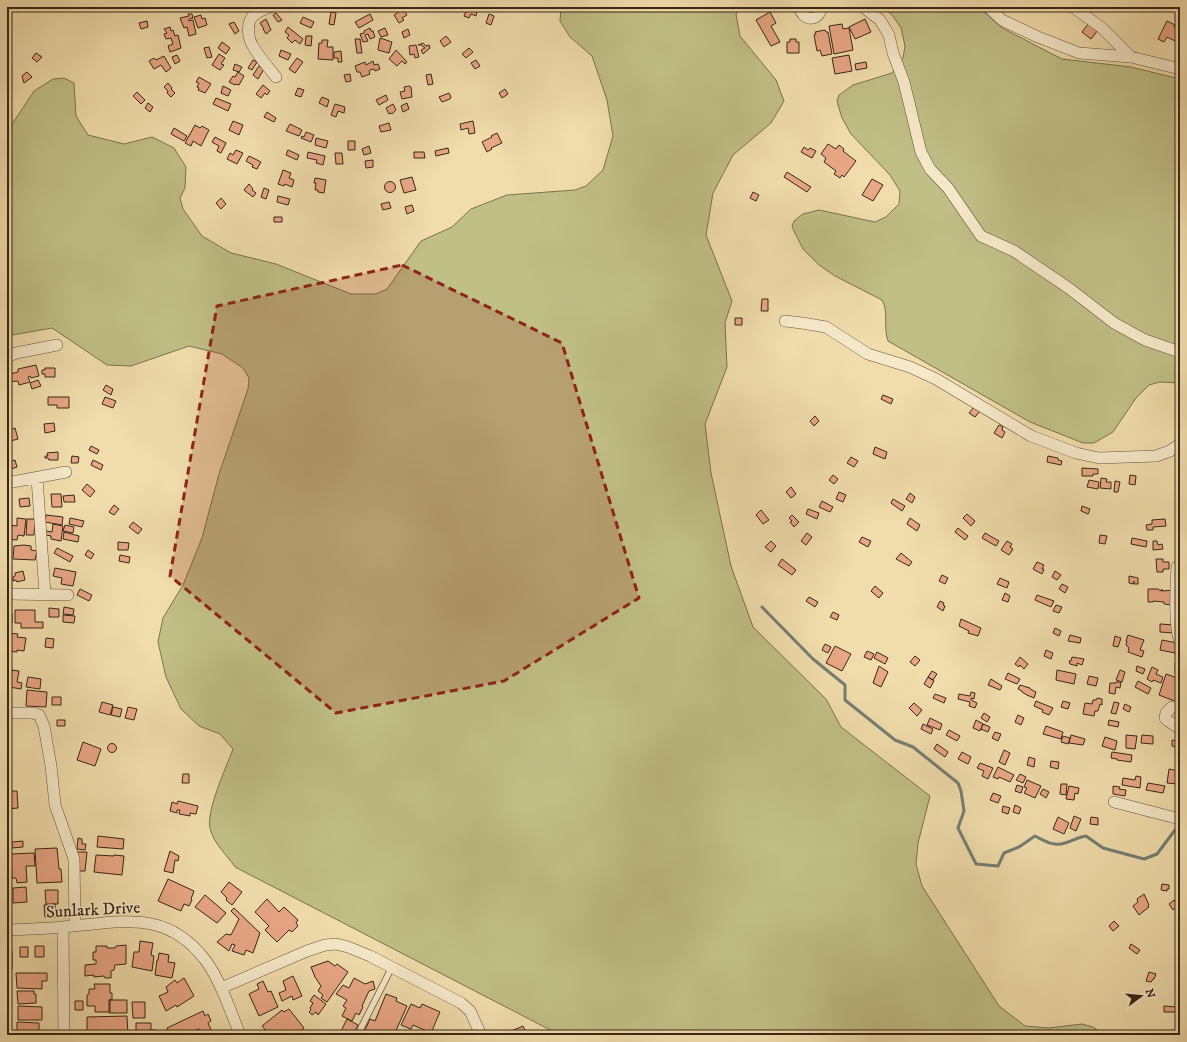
<svg xmlns="http://www.w3.org/2000/svg" width="1187" height="1042" viewBox="0 0 1187 1042" font-family="'IM FELL DW Pica',serif">
  <style>
    .green { fill: #c0bf86; stroke: #7c724e }
    .lines { fill: none; stroke-linecap: round; stroke-linejoin: round }
    .stream { stroke: #747f73; stroke-width: 3 }
    .building { fill: #e9a785; stroke: #372615 }
    .lane-casing { stroke: #66543b; stroke-width: 7 }
    .street-casing { stroke: #66543b; stroke-width: 12 }
    .lane { stroke: #f6e9c9; stroke-width: 5.5 }
    .street { stroke: #f6e9c9; stroke-width: 11 }
    .marked { fill: #8f2418; fill-opacity: 0.2; stroke: #8f2418; stroke-width: 3; stroke-dasharray: 8 5; stroke-linejoin: round }
    .labels { text-anchor: middle; stroke-width: 3; stroke-linejoin: round; paint-order: stroke }
    .street-label { font-size: 17px; fill: #372615; stroke: #f6e9c9 }
  </style>
  <rect width="100%" height="100%" fill="#f1ddac"/>
  <filter id="stains"><feTurbulence type="fractalNoise" baseFrequency=".005" numOctaves="4"/><feColorMatrix values="0 0 0 0 .2 0 0 0 0 .09 0 0 0 0 .02 0 0 0 .5 -.17"/></filter>
  <radialGradient id="worn" r=".72"><stop offset=".6" stop-color="#630" stop-opacity="0"/><stop offset="1" stop-color="#630" stop-opacity=".3"/></radialGradient>
  <path class="green" d="M 561,7 L 741,7 L 736,14 L 740,36 L 776,80 L 784,101 L 771,123 L 733,155 L 713,193 L 706,235 L 732,301 L 725,323 L 727,367 L 705,424 L 711,473 L 731,566 L 753,627 L 826,699 L 841,727 L 930,796 L 918,843 L 916,864 L 922,886 L 999,1006 L 1025,1026 L 1049,1028 L 1082,1024 L 1093,1027 L 1105,1035 L 560,1035 L 235,867 C 227,855 213,843 210,828 C 206,811 226,768 233,749 L 220,734 L 199,726 L 181,709 L 166,677 L 158,642 L 163,618 L 183,585 L 202,538 L 219,474 L 248,389 L 249,378 L 243,368 L 222,354 L 189,346 L 131,366 L 107,365 L 52,328 L 7,336 L 7,129 L 9,129 L 34,91 L 53,79 L 64,78 L 74,83 L 76,116 L 88,135 L 124,144 L 152,137 L 174,148 L 186,167 L 185,188 L 180,198 L 183,209 L 202,236 L 231,253 L 276,264 L 351,294 L 376,294 L 387,289 L 421,241 L 452,227 L 471,209 L 507,195 L 575,190 L 586,186 L 603,170 L 613,136 L 607,100 L 592,56 L 570,37 L 560,21 Z
    M 882,7 L 979,7 L 1002,28 L 1062,59 L 1131,67 L 1180,79 L 1180,383 L 1160,382 L 1149,385 L 1136,398 L 1113,432 L 1094,443 L 1083,443 L 1030,422 L 888,341 C 883,328 889,312 882,300 L 835,276 L 819,265 L 803,249 L 792,227 L 794,221 L 803,214 L 819,210 L 875,222 L 886,217 L 899,204 L 900,191 L 890,175 L 851,134 L 842,118 L 837,101 L 839,95 L 853,85 L 892,73 L 903,58 L 905,46 L 901,28 L 892,15 Z"/>
  <g class="lines">
    <path class="stream" d="M 762,607 L 813,659 L 845,685 L 845,700 L 895,740 L 913,747 L 958,783 L 961,791 L 964,811 L 958,828 L 976,864 L 998,866 L 1004,853 L 1019,847 L 1035,836 C 1045,841 1054,847 1065,843 C 1073,841 1078,837 1086,836 L 1103,848 L 1144,859 L 1157,854 L 1175,830 L 1180,830"/>
  </g>
  <path class="building" d="M 468,7 L 477,11 L 476,16 L 471,14 L 469,18 L 464,16 Z
    M 403,9 L 407,15 L 402,18 L 404,20 L 399,23 L 394,15 Z
    M 331,12 L 336,13 L 334,25 L 329,24 Z
    M 770,12 L 776,23 L 771,26 L 780,42 L 771,46 L 756,20 Z
    M 276,13 L 282,20 L 278,22 L 273,15 Z
    M 188,14 L 192,14 L 193,18 L 189,19 L 189,21 L 193,20 L 196,34 L 189,36 L 187,27 L 184,28 L 180,18 L 189,16 Z
    M 370,14 L 373,20 L 359,28 L 355,22 Z
    M 489,14 L 494,16 L 491,25 L 486,23 Z
    M 201,15 L 202,19 L 205,18 L 207,25 L 198,28 L 194,17 Z
    M 303,17 L 314,22 L 311,28 L 300,23 Z
    M 266,19 L 271,30 L 266,34 L 263,29 L 264,29 L 260,23 Z
    M 865,19 L 871,32 L 855,39 L 849,27 Z
    M 147,21 L 148,27 L 141,29 L 139,23 Z
    M 1167,21 L 1175,25 L 1174,27 L 1180,30 L 1180,31 L 1175,41 L 1167,37 L 1164,42 L 1158,39 Z
    M 234,22 L 239,31 L 235,34 L 229,24 Z
    M 1089,23 L 1098,30 L 1091,39 L 1082,32 Z
    M 842,24 L 843,29 L 849,28 L 853,50 L 834,54 L 829,26 Z
    M 170,27 L 171,31 L 173,30 L 175,36 L 178,35 L 181,48 L 170,52 L 168,46 L 173,44 L 171,38 L 166,39 L 164,34 L 167,33 L 164,29 Z
    M 288,27 L 303,39 L 300,44 L 295,40 L 292,43 L 287,38 L 289,35 L 285,32 Z
    M 370,28 L 371,31 L 373,31 L 375,37 L 370,39 L 368,34 L 365,35 L 368,41 L 363,42 L 360,34 L 364,33 L 364,31 Z
    M 385,28 L 388,35 L 381,37 L 378,31 Z
    M 408,29 L 410,35 L 404,38 L 402,32 Z
    M 825,30 L 826,32 L 828,32 L 832,54 L 822,56 L 820,50 L 817,51 L 814,35 L 816,34 L 815,32 Z
    M 306,36 L 312,36 L 311,46 L 305,45 Z
    M 446,36 L 451,42 L 444,47 L 440,41 Z
    M 380,38 L 392,42 L 389,53 L 378,50 Z
    M 355,39 L 360,39 L 362,53 L 357,53 Z
    M 790,39 L 796,39 L 796,42 L 799,42 L 799,53 L 787,53 L 787,42 L 790,42 Z
    M 322,40 L 328,40 L 327,47 L 333,47 L 333,60 L 318,59 L 319,43 L 322,43 Z
    M 222,42 L 230,48 L 226,54 L 218,48 Z
    M 423,43 L 426,46 L 429,45 L 430,48 L 423,54 L 421,50 L 425,48 L 421,45 L 418,45 Z
    M 416,45 L 419,57 L 415,58 L 414,54 L 410,55 L 409,46 Z
    M 209,47 L 212,57 L 207,58 L 204,48 Z
    M 469,48 L 473,52 L 466,58 L 462,54 Z
    M 281,50 L 291,54 L 288,60 L 279,56 Z
    M 396,50 L 407,62 L 405,64 L 402,61 L 397,66 L 389,59 Z
    M 341,51 L 342,62 L 338,62 L 338,58 L 334,58 L 334,52 Z
    M 36,53 L 42,57 L 37,62 L 32,58 Z
    M 219,54 L 225,58 L 221,64 L 224,65 L 220,70 L 212,65 Z
    M 177,55 L 180,61 L 175,64 L 172,57 Z
    M 849,55 L 852,71 L 835,74 L 832,58 Z
    M 164,56 L 171,68 L 166,72 L 161,65 L 154,69 L 149,61 L 154,58 L 156,60 Z
    M 297,58 L 303,62 L 295,73 L 289,69 Z
    M 253,60 L 257,62 L 252,70 L 248,68 Z
    M 476,60 L 480,66 L 475,69 L 471,63 Z
    M 373,61 L 374,65 L 378,64 L 380,69 L 375,71 L 374,69 L 370,70 L 369,71 L 370,74 L 362,77 L 360,72 L 357,72 L 355,66 L 365,62 L 366,65 Z
    M 866,62 L 867,68 L 856,70 L 855,64 Z
    M 235,64 L 242,67 L 239,72 L 233,70 Z
    M 259,66 L 264,69 L 258,79 L 253,75 Z
    M 27,72 L 32,77 L 24,83 L 22,76 Z
    M 238,72 L 244,76 L 239,85 L 236,84 L 235,85 L 229,82 L 233,76 L 235,77 Z
    M 350,74 L 351,81 L 346,82 L 344,75 Z
    M 431,74 L 433,84 L 428,85 L 426,75 Z
    M 199,77 L 211,84 L 205,93 L 198,90 L 199,88 L 197,87 L 199,83 L 196,82 Z
    M 168,83 L 172,88 L 171,89 L 175,93 L 171,97 L 167,93 L 168,91 L 164,87 Z
    M 263,85 L 270,91 L 267,95 L 265,93 L 261,98 L 256,94 Z
    M 223,86 L 231,90 L 228,96 L 221,93 Z
    M 409,86 L 411,87 L 412,97 L 402,99 L 400,92 L 405,91 L 404,87 Z
    M 298,88 L 304,90 L 301,97 L 295,95 Z
    M 505,89 L 508,94 L 502,98 L 499,93 Z
    M 137,92 L 145,100 L 141,104 L 133,96 Z
    M 449,93 L 451,97 L 450,99 L 442,102 L 439,97 Z
    M 386,95 L 388,100 L 379,105 L 376,100 Z
    M 322,97 L 329,100 L 327,107 L 319,103 Z
    M 216,98 L 231,104 L 228,111 L 213,104 Z
    M 148,103 L 153,107 L 150,112 L 145,108 Z
    M 407,103 L 409,109 L 403,112 L 401,106 Z
    M 335,104 L 345,107 L 344,113 L 338,111 L 336,117 L 331,115 Z
    M 393,104 L 396,110 L 392,114 L 391,113 L 389,114 L 386,108 Z
    M 267,112 L 276,118 L 274,122 L 264,117 Z
    M 233,121 L 243,125 L 239,135 L 229,130 Z
    M 473,121 L 475,133 L 469,134 L 468,128 L 461,130 L 460,124 Z
    M 389,123 L 391,130 L 381,132 L 379,126 Z
    M 290,124 L 302,130 L 299,136 L 286,131 Z
    M 195,125 L 200,128 L 202,126 L 209,130 L 201,146 L 193,141 L 191,146 L 185,143 Z
    M 174,128 L 187,136 L 184,141 L 171,134 Z
    M 306,132 L 314,135 L 311,142 L 301,138 L 302,136 L 304,137 Z
    M 497,133 L 502,143 L 491,148 L 492,149 L 487,152 L 482,142 L 492,137 L 491,136 Z
    M 215,137 L 226,143 L 221,153 L 217,151 L 219,146 L 212,142 Z
    M 316,138 L 328,141 L 326,148 L 315,145 Z
    M 348,141 L 355,141 L 355,150 L 348,150 Z
    M 828,144 L 836,149 L 839,145 L 844,149 L 843,151 L 856,161 L 844,177 L 842,175 L 840,178 L 834,174 L 836,171 L 824,162 L 826,158 L 821,154 Z
    M 369,146 L 371,153 L 364,155 L 362,149 Z
    M 804,147 L 808,150 L 810,148 L 816,151 L 812,158 L 801,152 Z
    M 448,148 L 449,153 L 436,156 L 435,151 Z
    M 236,150 L 243,153 L 237,164 L 227,159 L 230,153 L 233,155 Z
    M 288,150 L 299,155 L 297,160 L 286,155 Z
    M 308,152 L 325,156 L 323,165 L 316,163 L 317,160 L 307,158 Z
    M 414,152 L 424,152 L 425,158 L 414,158 Z
    M 335,153 L 342,153 L 343,164 L 336,164 Z
    M 249,156 L 261,162 L 257,169 L 252,167 L 253,165 L 246,161 Z
    M 373,160 L 373,167 L 366,168 L 365,161 Z
    M 283,170 L 291,173 L 289,178 L 294,180 L 292,187 L 285,184 L 284,186 L 278,184 Z
    M 787,172 L 811,187 L 807,192 L 784,177 Z
    M 412,177 L 416,190 L 404,193 L 400,180 Z
    M 315,178 L 326,180 L 324,193 L 318,192 L 318,190 L 315,190 L 316,183 L 314,183 Z
    M 872,179 L 883,185 L 873,201 L 862,195 Z
    M384.5 187a5.5 5.5 0 1 1 11 0a5.5 5.5 0 1 1-11 0Z
    M 249,184 L 253,189 L 252,190 L 256,193 L 253,197 L 244,190 Z
    M 264,188 L 269,190 L 266,199 L 261,197 Z
    M 753,192 L 759,195 L 756,201 L 750,198 Z
    M 278,196 L 290,199 L 288,205 L 277,202 Z
    M 221,198 L 226,204 L 221,209 L 216,203 Z
    M 389,202 L 391,208 L 383,210 L 381,204 Z
    M 412,205 L 414,211 L 407,214 L 405,207 Z
    M 274,217 L 282,217 L 282,222 L 274,222 Z
    M 762,299 L 768,299 L 768,311 L 761,311 Z
    M 735,318 L 742,318 L 742,325 L 735,325 Z
    M 36,365 L 39,376 L 31,378 L 30,376 L 28,377 L 30,382 L 19,385 L 18,381 L 7,382 L 7,372 L 10,372 L 10,374 L 18,372 L 18,369 Z
    M 45,368 L 55,368 L 55,377 L 45,377 L 45,374 L 42,374 L 42,370 L 45,370 Z
    M 38,380 L 41,386 L 32,389 L 30,383 Z
    M 106,385 L 113,389 L 111,395 L 103,390 Z
    M 883,395 L 893,399 L 891,404 L 881,399 Z
    M 48,397 L 69,397 L 69,408 L 57,408 L 57,405 L 48,405 Z
    M 105,397 L 116,401 L 113,408 L 102,404 Z
    M 974,407 L 980,411 L 975,417 L 969,413 Z
    M 815,416 L 819,421 L 814,426 L 810,421 Z
    M 54,423 L 55,431 L 45,433 L 44,424 Z
    M 999,425 L 1003,427 L 1002,430 L 1005,432 L 1002,438 L 994,433 Z
    M 15,428 L 18,439 L 7,442 L 7,431 Z
    M 91,446 L 99,450 L 97,454 L 89,450 Z
    M 875,447 L 887,452 L 885,459 L 873,454 Z
    M 58,452 L 58,460 L 49,460 L 48,458 L 45,458 L 45,456 L 48,456 L 47,453 Z
    M 72,456 L 79,457 L 78,463 L 71,463 Z
    M 1048,456 L 1058,458 L 1058,460 L 1062,461 L 1061,465 L 1047,462 Z
    M 851,457 L 858,461 L 854,467 L 847,463 Z
    M 15,460 L 17,467 L 8,470 L 7,462 Z
    M 93,460 L 103,465 L 101,470 L 91,465 Z
    M 1082,468 L 1098,469 L 1098,474 L 1093,474 L 1093,476 L 1082,476 Z
    M 833,475 L 838,479 L 834,484 L 829,480 Z
    M 1130,475 L 1136,476 L 1135,485 L 1129,484 Z
    M 1101,478 L 1107,479 L 1106,482 L 1111,482 L 1111,489 L 1100,488 Z
    M 1089,480 L 1099,482 L 1098,489 L 1087,487 Z
    M 1115,481 L 1120,482 L 1118,492 L 1114,492 Z
    M 87,484 L 95,491 L 90,497 L 82,490 Z
    M 791,487 L 796,494 L 791,498 L 786,492 Z
    M 839,492 L 846,495 L 843,502 L 836,499 Z
    M 910,493 L 915,497 L 912,503 L 906,499 Z
    M 51,494 L 61,494 L 62,507 L 52,507 Z
    M 74,495 L 75,502 L 64,502 L 63,496 Z
    M 29,498 L 30,506 L 20,507 L 19,499 Z
    M 893,499 L 905,506 L 902,511 L 891,503 Z
    M 822,501 L 833,507 L 830,512 L 819,507 Z
    M 114,505 L 119,509 L 114,515 L 109,512 Z
    M 1082,506 L 1090,509 L 1088,514 L 1081,511 Z
    M 808,509 L 819,513 L 817,519 L 806,514 Z
    M 761,510 L 769,520 L 763,524 L 756,515 Z
    M 967,514 L 975,521 L 971,526 L 963,518 Z
    M 46,515 L 63,517 L 62,525 L 45,522 Z
    M 792,515 L 799,522 L 794,527 L 790,522 L 792,521 L 789,518 Z
    M 17,518 L 26,519 L 24,536 L 18,535 L 17,540 L 7,539 L 8,525 L 17,526 Z
    M 70,518 L 84,521 L 82,527 L 69,524 Z
    M 910,518 L 920,525 L 917,531 L 907,524 Z
    M 27,519 L 35,519 L 34,535 L 26,535 Z
    M 1165,519 L 1166,526 L 1153,527 L 1153,530 L 1147,530 L 1146,525 L 1152,524 L 1152,520 Z
    M 133,522 L 142,529 L 138,534 L 129,527 Z
    M 53,524 L 63,526 L 61,541 L 51,539 L 51,536 L 46,535 L 46,531 L 52,532 Z
    M 65,525 L 74,527 L 73,533 L 63,531 Z
    M 958,528 L 968,536 L 965,540 L 955,532 Z
    M 64,532 L 79,536 L 78,542 L 63,539 Z
    M 807,533 L 812,537 L 806,545 L 801,541 Z
    M 985,533 L 999,541 L 996,546 L 982,538 Z
    M 1100,535 L 1107,536 L 1105,544 L 1099,543 Z
    M 862,537 L 871,541 L 868,547 L 859,542 Z
    M 1132,538 L 1147,541 L 1146,547 L 1131,544 Z
    M 771,541 L 776,546 L 771,552 L 765,547 Z
    M 1007,541 L 1012,544 L 1010,547 L 1013,549 L 1009,555 L 1001,550 Z
    M 1153,541 L 1157,541 L 1158,545 L 1162,544 L 1163,549 L 1153,550 Z
    M 118,542 L 129,543 L 128,550 L 118,550 Z
    M 24,545 L 31,546 L 31,550 L 37,551 L 35,560 L 13,559 L 14,546 Z
    M 57,548 L 73,556 L 70,562 L 54,553 Z
    M 88,550 L 94,554 L 91,559 L 85,555 Z
    M 901,553 L 912,562 L 909,566 L 896,559 Z
    M 120,555 L 130,557 L 129,563 L 119,561 Z
    M 782,559 L 796,570 L 792,575 L 778,565 Z
    M 1156,559 L 1163,559 L 1163,562 L 1169,562 L 1169,569 L 1163,569 L 1163,572 L 1157,572 Z
    M 1037,562 L 1044,565 L 1042,569 L 1044,569 L 1042,574 L 1033,569 Z
    M 55,568 L 76,572 L 73,586 L 61,584 L 62,578 L 53,576 Z
    M 23,571 L 25,580 L 17,582 L 16,580 L 13,581 L 13,577 L 15,576 L 15,573 Z
    M 1055,571 L 1061,575 L 1057,580 L 1052,577 Z
    M 942,575 L 948,578 L 945,584 L 939,581 Z
    M 1129,576 L 1138,578 L 1138,584 L 1134,584 L 1134,581 L 1133,584 L 1129,583 Z
    M 1000,578 L 1009,582 L 1007,588 L 997,584 Z
    M 1062,584 L 1068,587 L 1065,593 L 1059,589 Z
    M 875,586 L 883,593 L 879,598 L 871,591 Z
    M 80,589 L 92,595 L 89,601 L 77,595 Z
    M 1148,589 L 1158,589 L 1161,591 L 1162,589 L 1162,591 L 1174,590 L 1172,605 L 1164,604 L 1164,602 L 1153,601 L 1153,602 L 1148,602 Z
    M 1005,593 L 1010,596 L 1008,602 L 1002,600 Z
    M 1037,595 L 1054,601 L 1051,607 L 1035,600 Z
    M 809,597 L 818,602 L 815,607 L 806,601 Z
    M 940,601 L 944,603 L 943,605 L 945,606 L 943,611 L 937,607 Z
    M 1056,605 L 1062,607 L 1059,613 L 1053,611 Z
    M 64,607 L 74,609 L 73,615 L 63,614 Z
    M 49,608 L 59,609 L 59,617 L 49,617 Z
    M 15,610 L 35,610 L 35,622 L 43,622 L 43,628 L 21,628 L 21,623 L 15,623 Z
    M 833,612 L 839,615 L 837,620 L 830,617 Z
    M 7,613 L 12,613 L 12,623 L 7,623 Z
    M 63,615 L 75,616 L 74,623 L 63,622 Z
    M 961,619 L 981,628 L 978,636 L 968,633 L 969,631 L 959,626 Z
    M 1160,624 L 1175,625 L 1174,633 L 1160,632 Z
    M 1055,628 L 1061,631 L 1059,636 L 1053,633 Z
    M 7,633 L 18,634 L 17,637 L 26,638 L 24,651 L 17,650 L 17,652 L 7,651 Z
    M 1070,635 L 1081,638 L 1080,643 L 1068,641 Z
    M 1128,635 L 1144,640 L 1140,650 L 1144,651 L 1142,657 L 1128,652 L 1129,648 L 1126,645 L 1127,641 L 1126,641 Z
    M 1115,636 L 1121,638 L 1118,647 L 1113,646 Z
    M 46,638 L 54,639 L 53,648 L 45,647 Z
    M 1162,640 L 1177,643 L 1175,653 L 1160,650 Z
    M 825,644 L 831,647 L 828,653 L 822,650 Z
    M 835,646 L 851,654 L 842,671 L 826,663 Z
    M 1046,650 L 1053,653 L 1051,659 L 1044,656 Z
    M 867,651 L 874,654 L 871,660 L 864,657 Z
    M 877,652 L 888,658 L 885,664 L 874,658 Z
    M 915,656 L 920,660 L 915,666 L 910,662 Z
    M 1020,657 L 1028,664 L 1024,669 L 1020,665 L 1019,667 L 1015,664 Z
    M 1072,657 L 1084,659 L 1082,665 L 1077,663 L 1077,666 L 1070,664 L 1069,661 L 1071,661 Z
    M 879,666 L 888,672 L 881,687 L 873,683 Z
    M 1137,666 L 1145,669 L 1143,674 L 1136,671 Z
    M 1152,667 L 1158,670 L 1156,674 L 1163,677 L 1161,683 L 1153,680 L 1152,682 L 1147,679 Z
    M 12,670 L 19,671 L 17,682 L 22,683 L 21,689 L 9,687 Z
    M 1057,670 L 1076,674 L 1074,684 L 1056,680 Z
    M 1120,670 L 1125,672 L 1122,682 L 1116,680 Z
    M 932,671 L 937,674 L 933,680 L 928,677 Z
    M 1008,673 L 1020,679 L 1017,684 L 1005,679 Z
    M 1166,674 L 1180,679 L 1180,694 L 1177,702 L 1159,695 Z
    M 1089,676 L 1098,678 L 1096,686 L 1087,684 Z
    M 28,677 L 41,679 L 40,689 L 26,687 Z
    M 928,677 L 934,681 L 930,688 L 924,684 Z
    M 991,679 L 1002,686 L 1000,690 L 988,685 Z
    M 1138,681 L 1151,688 L 1148,694 L 1135,687 Z
    M 1116,682 L 1121,682 L 1120,688 L 1116,687 L 1115,694 L 1109,693 L 1110,683 L 1116,683 Z
    M 1020,685 L 1030,688 L 1030,689 L 1036,692 L 1034,698 L 1027,695 L 1022,692 L 1022,691 L 1018,689 Z
    M 27,690 L 47,692 L 46,707 L 26,706 Z
    M 971,692 L 975,693 L 974,699 L 971,698 L 971,700 L 977,703 L 975,708 L 969,706 L 970,702 L 958,699 L 959,694 L 970,696 Z
    M 935,694 L 946,698 L 944,703 L 933,698 Z
    M 52,697 L 61,697 L 61,705 L 52,705 Z
    M 1097,698 L 1102,699 L 1102,705 L 1100,704 L 1098,711 L 1095,711 L 1094,716 L 1083,714 L 1085,703 L 1092,704 L 1093,700 L 1096,700 Z
    M 1036,701 L 1053,708 L 1049,715 L 1042,712 L 1043,710 L 1034,706 Z
    M 1063,701 L 1070,703 L 1068,709 L 1061,707 Z
    M 102,702 L 113,705 L 110,715 L 99,712 Z
    M 1114,702 L 1119,703 L 1116,714 L 1111,713 Z
    M 914,703 L 922,710 L 917,716 L 909,708 Z
    M 1125,704 L 1131,707 L 1129,712 L 1123,709 Z
    M 113,707 L 122,709 L 120,717 L 111,715 Z
    M 128,707 L 137,709 L 134,720 L 125,718 Z
    M 984,713 L 990,717 L 987,722 L 981,718 Z
    M 1018,715 L 1024,718 L 1021,725 L 1015,722 Z
    M 930,718 L 942,724 L 940,730 L 927,725 Z
    M 57,720 L 65,720 L 65,726 L 57,726 Z
    M 976,720 L 983,724 L 980,731 L 973,728 Z
    M 1109,720 L 1119,722 L 1118,727 L 1108,725 Z
    M 923,724 L 933,729 L 931,734 L 921,729 Z
    M 983,724 L 990,727 L 988,732 L 981,729 Z
    M 1046,726 L 1063,732 L 1061,739 L 1043,734 Z
    M 949,730 L 960,736 L 957,741 L 946,735 Z
    M 995,732 L 1001,734 L 998,741 L 992,738 Z
    M 1071,735 L 1085,739 L 1083,745 L 1069,743 Z
    M 1126,735 L 1137,736 L 1135,749 L 1126,748 Z
    M 1142,735 L 1153,736 L 1153,744 L 1141,743 Z
    M 1063,736 L 1070,738 L 1068,744 L 1061,742 Z
    M 1105,737 L 1117,741 L 1115,750 L 1102,746 Z
    M 1172,740 L 1180,742 L 1179,748 L 1172,746 Z
    M 83,742 L 101,749 L 95,766 L 77,760 Z
    M107.5 748a4.5 4.5 0 1 1 9 0a4.5 4.5 0 1 1-9 0Z
    M 937,744 L 948,752 L 945,757 L 934,749 Z
    M 1004,750 L 1010,753 L 1005,765 L 999,762 Z
    M 962,752 L 971,757 L 968,764 L 958,759 Z
    M 1112,752 L 1132,755 L 1131,762 L 1117,760 L 1117,759 L 1111,758 Z
    M 1029,757 L 1035,759 L 1034,767 L 1027,765 Z
    M 1051,761 L 1059,762 L 1058,769 L 1050,767 Z
    M 980,763 L 993,768 L 988,779 L 982,776 L 984,771 L 977,768 Z
    M 998,767 L 1014,775 L 1010,782 L 999,777 L 998,779 L 993,777 Z
    M 1169,769 L 1179,771 L 1177,784 L 1167,783 Z
    M 183,774 L 189,774 L 189,783 L 182,783 Z
    M 1020,774 L 1026,777 L 1023,783 L 1016,780 Z
    M 1136,776 L 1141,777 L 1140,788 L 1122,785 L 1123,778 L 1135,780 Z
    M 1027,780 L 1041,786 L 1035,798 L 1024,793 L 1027,788 L 1024,787 Z
    M 1148,783 L 1165,786 L 1163,793 L 1146,790 Z
    M 1061,784 L 1067,784 L 1066,795 L 1060,794 Z
    M 1017,785 L 1023,787 L 1021,793 L 1015,791 Z
    M 1069,786 L 1079,788 L 1078,794 L 1075,793 L 1074,800 L 1066,799 Z
    M 1113,786 L 1120,787 L 1119,789 L 1126,790 L 1125,796 L 1113,794 Z
    M 1043,789 L 1049,792 L 1046,798 L 1040,794 Z
    M 7,791 L 17,791 L 18,808 L 7,809 Z
    M 993,793 L 1001,796 L 998,803 L 990,800 Z
    M 178,801 L 198,806 L 196,814 L 190,813 L 190,816 L 179,814 L 180,810 L 177,810 L 177,813 L 170,811 L 172,802 L 177,804 Z
    M 1015,805 L 1021,808 L 1019,814 L 1013,812 Z
    M 1003,806 L 1010,808 L 1008,814 L 1002,812 Z
    M 1074,816 L 1081,819 L 1076,831 L 1070,828 Z
    M 1058,817 L 1069,823 L 1064,834 L 1053,829 Z
    M 1091,817 L 1098,818 L 1098,825 L 1090,824 Z
    M 98,836 L 124,839 L 123,849 L 97,847 Z
    M 78,838 L 82,839 L 82,844 L 86,844 L 85,850 L 77,849 Z
    M 23,841 L 23,847 L 12,848 L 12,842 Z
    M 57,848 L 59,869 L 61,869 L 62,882 L 37,883 L 35,849 Z
    M 170,851 L 179,856 L 178,861 L 175,860 L 173,873 L 164,871 Z
    M 77,852 L 87,852 L 85,871 L 77,871 Z
    M 34,853 L 35,866 L 26,866 L 27,882 L 17,883 L 16,878 L 12,878 L 11,854 Z
    M 96,855 L 114,856 L 114,855 L 124,856 L 122,875 L 94,872 Z
    M 168,879 L 194,891 L 191,899 L 192,900 L 189,906 L 184,904 L 181,911 L 158,901 Z
    M 229,882 L 242,892 L 232,905 L 226,900 L 227,898 L 221,892 Z
    M 1162,884 L 1169,885 L 1169,889 L 1167,889 L 1167,891 L 1161,890 Z
    M 26,887 L 27,902 L 13,903 L 13,888 Z
    M 7,890 L 9,890 L 10,913 L 7,914 Z
    M 45,890 L 58,890 L 58,904 L 46,904 Z
    M 1144,894 L 1149,905 L 1148,906 L 1149,907 L 1139,915 L 1133,906 L 1138,902 L 1137,899 Z
    M 205,895 L 226,913 L 217,923 L 195,907 Z
    M 267,899 L 279,912 L 284,907 L 298,920 L 296,923 L 298,926 L 292,932 L 289,930 L 277,942 L 265,930 L 269,926 L 255,912 Z
    M 1174,900 L 1178,906 L 1173,910 L 1169,904 Z
    M 55,904 L 56,917 L 45,917 L 44,905 Z
    M 234,908 L 260,933 L 253,953 L 246,950 L 244,955 L 232,951 L 235,945 L 232,944 L 229,951 L 217,942 L 226,934 L 231,935 L 239,919 L 231,911 Z
    M 1114,921 L 1119,926 L 1113,931 L 1109,926 Z
    M 140,941 L 153,943 L 151,955 L 154,956 L 152,971 L 132,967 L 134,952 L 139,952 Z
    M 1131,944 L 1140,950 L 1137,954 L 1129,948 Z
    M 126,945 L 126,964 L 115,965 L 114,970 L 111,971 L 111,978 L 105,978 L 104,976 L 94,977 L 94,975 L 85,976 L 85,965 L 96,964 L 96,960 L 93,960 L 93,952 L 96,952 L 96,946 L 107,946 L 107,948 L 115,948 L 116,946 Z
    M 35,946 L 44,946 L 44,957 L 35,957 Z
    M 7,947 L 9,947 L 9,952 L 12,951 L 12,969 L 7,969 Z
    M 20,947 L 28,947 L 28,957 L 20,957 Z
    M 159,953 L 169,955 L 168,962 L 175,963 L 172,978 L 155,975 L 157,960 L 158,960 Z
    M 328,961 L 335,966 L 337,964 L 348,972 L 327,1002 L 321,998 L 323,995 L 318,991 L 321,986 L 315,977 L 311,967 Z
    M 1149,972 L 1156,974 L 1154,979 L 1153,979 L 1151,982 L 1146,981 Z
    M 16,973 L 47,973 L 47,981 L 42,981 L 42,989 L 17,988 Z
    M 7,975 L 11,975 L 11,988 L 7,988 Z
    M 293,976 L 302,996 L 293,1000 L 292,996 L 282,1001 L 279,993 L 286,990 L 283,981 Z
    M 184,978 L 194,996 L 177,1007 L 176,1005 L 166,1011 L 159,996 L 168,992 L 166,987 L 175,980 L 177,983 Z
    M 354,978 L 365,984 L 373,981 L 375,989 L 369,991 L 362,1006 L 363,1007 L 359,1015 L 356,1013 L 352,1021 L 342,1016 L 346,1008 L 343,1006 L 347,1000 L 336,994 L 343,985 L 349,988 Z
    M 263,981 L 268,992 L 271,991 L 278,1007 L 259,1016 L 249,994 L 259,989 L 257,984 Z
    M 94,984 L 110,984 L 110,993 L 112,993 L 112,1000 L 110,999 L 110,1012 L 95,1012 L 95,1006 L 87,1006 L 87,995 L 89,994 L 89,989 L 95,989 Z
    M 17,991 L 34,991 L 34,994 L 36,994 L 36,1003 L 18,1004 Z
    M 386,994 L 397,998 L 396,1001 L 407,1006 L 394,1035 L 371,1035 L 364,1032 L 370,1019 L 375,1021 Z
    M 314,995 L 326,1004 L 318,1015 L 316,1012 L 312,1015 L 309,1012 L 311,1010 L 310,1008 L 313,1003 L 310,1001 Z
    M 109,1000 L 127,1000 L 127,1013 L 109,1013 Z
    M 75,1001 L 83,1001 L 83,1010 L 75,1010 Z
    M 132,1002 L 145,1002 L 145,1018 L 133,1018 Z
    M 411,1004 L 420,1008 L 422,1004 L 440,1012 L 431,1033 L 413,1025 L 411,1029 L 401,1025 Z
    M 18,1006 L 42,1007 L 42,1020 L 18,1020 Z
    M 1164,1006 L 1176,1007 L 1175,1012 L 1164,1012 Z
    M 289,1009 L 304,1028 L 295,1035 L 274,1035 L 271,1032 L 269,1034 L 262,1026 L 282,1010 L 284,1012 Z
    M 203,1011 L 205,1016 L 208,1014 L 211,1021 L 208,1023 L 212,1032 L 205,1035 L 201,1035 L 199,1029 L 189,1033 L 190,1035 L 170,1035 L 167,1028 Z
    M 127,1016 L 128,1035 L 87,1035 L 87,1017 Z
    M 347,1019 L 358,1025 L 353,1035 L 339,1035 Z
    M 17,1022 L 39,1023 L 39,1031 L 37,1031 L 37,1035 L 17,1035 Z
    M 136,1023 L 151,1023 L 151,1030 L 156,1030 L 157,1035 L 134,1035 L 134,1032 L 136,1032 Z
    M 523,1026 L 527,1035 L 502,1035 Z"/>
  <g class="lines">
    <g class="lane-casing">
      <path id="lane" d="M 360,1035 L 361,1028 L 392,967"/>
    </g>
    <g class="street-casing">
      <path id="street" d="M 270,7 C 264,9 257,12 253,16 C 246,23 248,39 253,46 C 259,57 268,67 276,77
        M 799,7 C 803,21 818,23 822,7
        M 863,7 L 880,20 L 889,35 L 893,53 L 904,82 L 921,152 L 930,169 L 948,188 L 981,236 L 1014,251 L 1070,289 L 1114,323 L 1145,340 L 1180,352
        M 988,7 L 1002,20 L 1038,37 L 1079,53 L 1131,57
        M 1073,7 L 1102,28 L 1131,57 L 1180,69
        M 785,321 L 802,323 L 826,327 L 868,354 L 910,367 L 936,379 L 1031,436 L 1076,453 L 1099,458 L 1156,456 L 1170,451 L 1180,444
        M 7,357 L 16,353 L 57,345
        M 37,478 L 45,594
        M 7,483 L 66,472
        M 1180,565 L 1177,567 C 1176,583 1174,627 1180,642
        M 7,594 L 68,595
        M 1180,665 L 1180,670
        M 1180,707 L 1172,707 L 1166,713 L 1165,718 L 1167,720 L 1180,729
        M 7,713 L 33,713 L 39,715 L 44,726 L 51,766 L 55,805 L 74,859 L 75,925
        M 1114,802 L 1180,819
        M 63,927 L 64,1035
        M 7,930 C 25,929 43,929 62,927 C 119,923 165,907 206,961 C 220,980 231,1012 240,1035
        M 221,988 L 307,951 L 325,945 L 336,944 L 348,947 L 370,956 L 461,1003 L 470,1011 L 481,1035"/>
    </g>
    <use href="#lane" class="lane"/>
    <use href="#street" class="street"/>
  </g>
  <path class="marked" d="M 402,265 L 562,343 L 639,598 L 504,681 L 336,713 L 170,576 L 217,306 Z"/>
  <g class="labels">
    <g class="street-label">
      <text transform="translate(93 909) rotate(-3)" y="6">Sunlark Drive</text>
    </g>
  </g>
  <rect width="1187" height="1042" fill="none" stroke="#f1ddac" stroke-width="24"/>
  <rect x="8" y="8" width="1171" height="1026" fill="none" stroke="#372615" stroke-width="2"/>
  <rect x="12" y="12" width="1163" height="1018" fill="none" stroke="#372615"/>
  <g transform="translate(1141 996) rotate(74)" stroke="#f6e9c9" stroke-width="3" paint-order="stroke">
  <path d="M0-3L7 15L0 10L-7 15Z" fill="#372615"/>
  <text y="-6" font-size="11" font-weight="bold" text-anchor="middle" fill="#372615">N</text>
  </g>
  <rect width="100%" height="100%" filter="url(#stains)"/>
  <rect width="100%" height="100%" fill="url(#worn)"/>
</svg>
